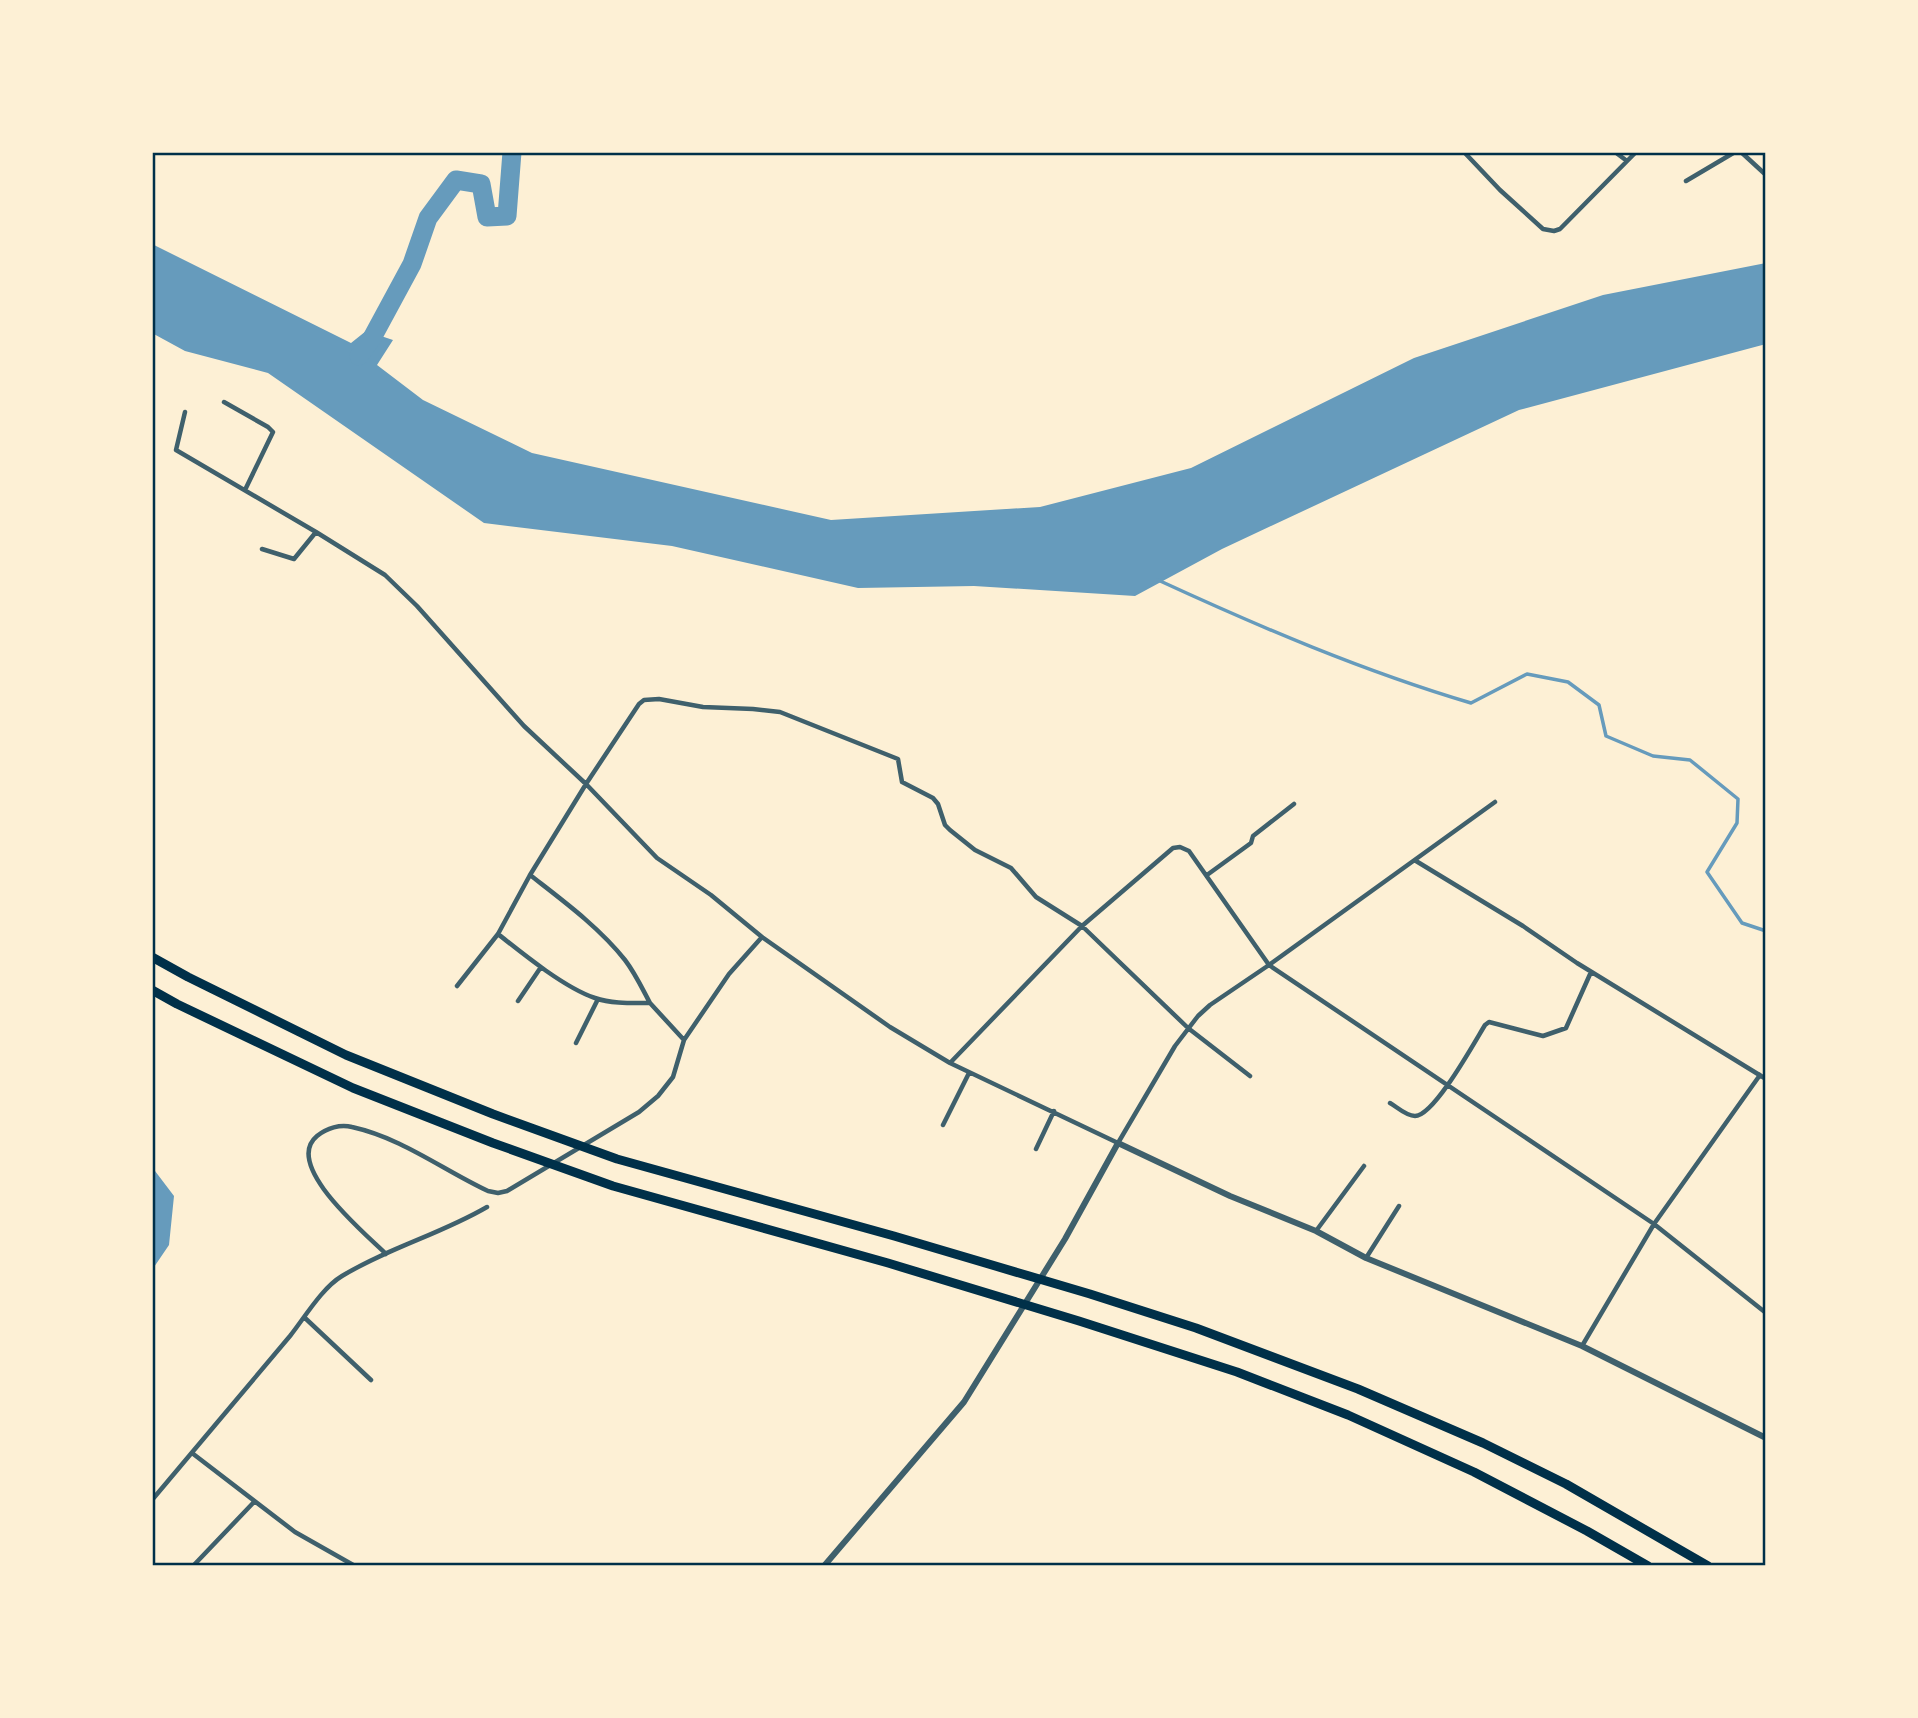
<svg xmlns="http://www.w3.org/2000/svg" width="1918" height="1718" viewBox="0 0 1918 1718" font-family="'Fira Sans Condensed',sans-serif">
  <style>
    .water { fill: #669bbc }
    .lines { fill: none; stroke-linecap: round; stroke-linejoin: round }
    .stream { stroke: #669bbc; stroke-width: 3.5 }
    .river { stroke: #669bbc; stroke-width: 19 }
    .minor { stroke: #3f606c; stroke-width: 4.5 }
    .tertiary { stroke: #3f606c; stroke-width: 6 }
    .motorway { stroke: #003049; stroke-width: 9 }
    .neatline { fill: none; stroke: #003049; stroke-width: 2.5 }
  </style>
  <rect width="100%" height="100%" fill="#fdf0d5"/>
  <path class="water" d="M 152,244 L 351,343 L 366,331 L 393,340 L 377,365 L 423,400 L 532,453 L 831,520 L 1040,507 L 1191,468 L 1414,358 L 1603,295 L 1766,263 L 1766,344 L 1519,410 L 1222,549 L 1135,596 L 974,586 L 858,588 L 672,546 L 484,523 L 268,373 L 185,351 L 152,333 Z
    M 152,1167 L 174,1196 L 169,1245 L 152,1270 Z"/>
  <g class="lines">
    <path class="stream" d="M 1158,580 C 1260,627 1363,671 1471,703 L 1527,674 L 1568,682 L 1599,705 L 1606,736 L 1653,756 L 1690,760 L 1738,799 L 1737,823 L 1707,872 L 1742,923 L 1766,931"/>
    <path class="river" d="M 359,356 L 372,338 L 412,264 L 428,218 L 456,180 L 481,184 L 487,217 L 507,216 L 512,152"/>
    <path class="minor" d="M 1464,152 L 1500,190 L 1543,229 L 1554,231 L 1560,229 L 1636,152
      M 1615,152 L 1627,161
      M 1741,152 L 1766,175
      M 1686,181 L 1735,152
      M 224,402 L 268,427 L 273,432 L 245,490
      M 185,412 L 176,450 L 316,532 L 385,575 L 417,606 L 524,726 L 586,784 L 657,858 L 711,895 L 762,937 L 890,1027 L 950,1063 L 1118,1143 L 1175,1046 L 1198,1016 L 1210,1005 L 1269,965 L 1495,802
      M 262,549 L 294,559 L 316,532
      M 1416,861 L 1523,926 L 1577,963 L 1766,1079
      M 530,875 C 562,900 599,927 625,960 C 635,973 642,988 650,1003
      M 1207,875 L 1251,843 L 1253,836 L 1294,804
      M 498,934 C 523,954 565,988 595,998 C 612,1004 632,1003 650,1003 L 684,1040
      M 457,986 L 498,934 L 530,875 L 586,784 L 639,704 L 644,700 L 659,699 L 703,707 L 753,709 L 780,712 L 898,759 L 902,782 L 933,798 L 938,804 L 945,825 L 950,830 L 975,850 L 1011,868 L 1036,897 L 1082,926 L 1188,1028 L 1250,1076
      M 518,1001 L 541,967
      M 576,1043 L 598,999
      M 950,1063 L 1082,926 L 1173,848 L 1180,847 L 1189,851 L 1269,965 L 1654,1224 L 1766,1313
      M 1390,1103 C 1397,1107 1406,1116 1415,1116 C 1434,1116 1474,1043 1485,1025 L 1489,1022 L 1543,1036 L 1566,1028 L 1591,972
      M 943,1125 L 969,1073
      M 1036,1149 L 1054,1111
      M 1316,1231 L 1364,1166
      M 386,1254 C 366,1234 282,1165 317,1136 C 327,1128 340,1124 352,1127 C 402,1138 443,1170 488,1191 L 498,1193 L 507,1191 L 639,1112 L 658,1096 L 673,1077 L 684,1040 L 729,974 L 762,937
      M 1366,1258 L 1399,1206
      M 305,1318 L 371,1380
      M 1582,1346 L 1654,1224 L 1760,1075
      M 192,1453 L 295,1532 L 355,1566
      M 152,1500 C 198,1445 244,1391 290,1336 C 305,1317 322,1288 342,1276 C 388,1248 441,1234 487,1207
      M 193,1566 L 254,1502"/>
    <path class="tertiary" d="M 824,1566 L 964,1402 L 1065,1239 L 1118,1143 L 1230,1196 L 1316,1231 L 1366,1258 L 1582,1346 L 1766,1438"/>
    <path class="motorway" d="M 152,957 L 188,977 L 346,1055 L 493,1114 L 617,1159 L 894,1236 L 1090,1294 L 1196,1328 L 1358,1389 L 1483,1443 L 1566,1484 L 1708,1566
      M 152,990 L 177,1004 L 353,1088 L 493,1143 L 613,1186 L 888,1263 L 1079,1321 L 1237,1372 L 1348,1415 L 1474,1472 L 1587,1531 L 1648,1566"/>
  </g>
  <rect width="1918" height="1718" fill="none" stroke="#fdf0d5" stroke-width="308"/>
  <rect x="154" y="154" width="1610" height="1410" class="neatline"/>
</svg>
